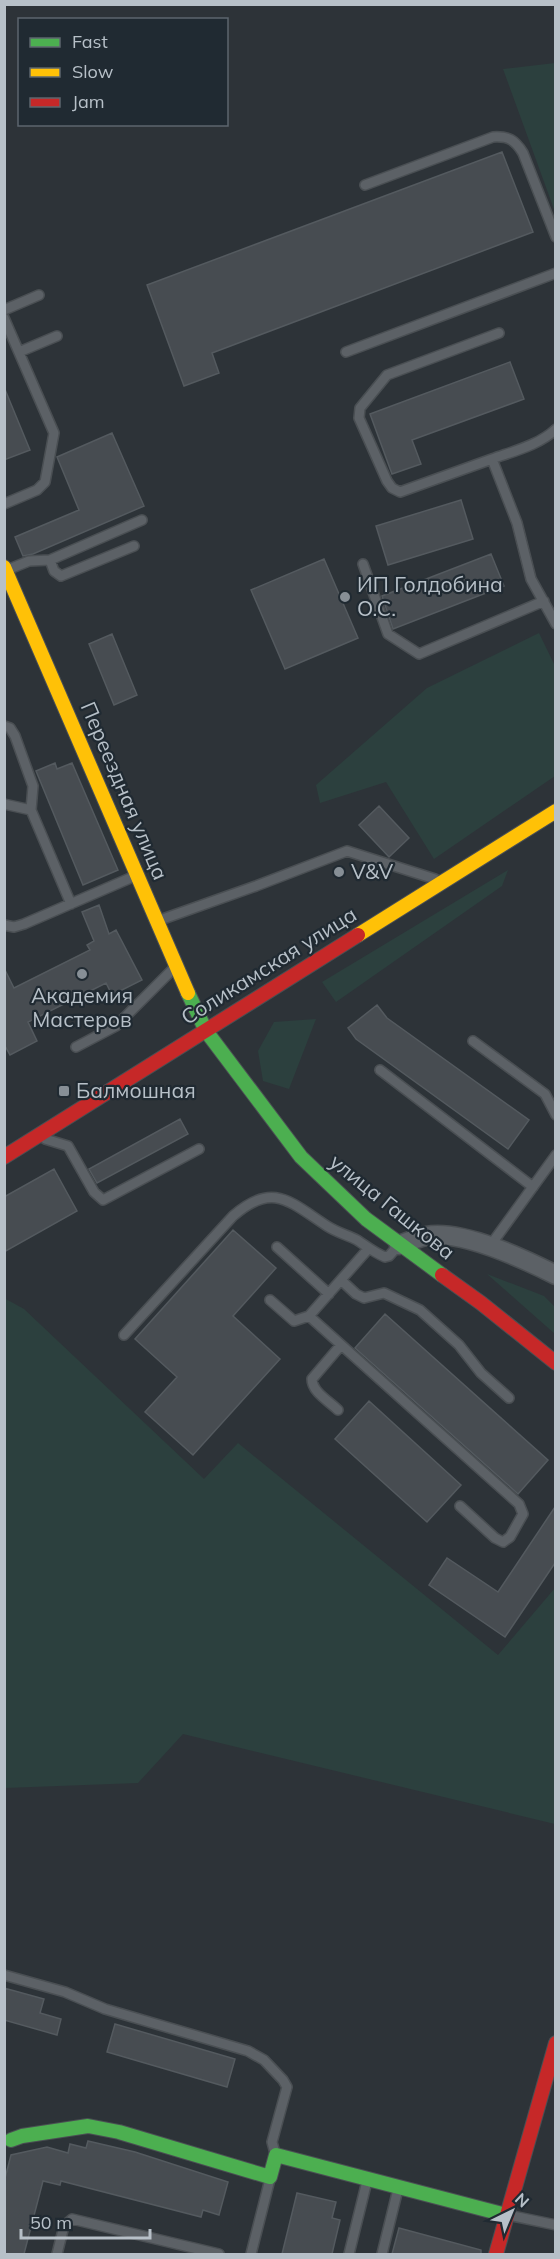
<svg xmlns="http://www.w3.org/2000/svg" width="560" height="2259" viewBox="0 0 560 2259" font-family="Mulish,sans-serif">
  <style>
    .green { fill: #2c403e }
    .building { fill: #474c51; stroke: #545a5f; stroke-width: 1.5 }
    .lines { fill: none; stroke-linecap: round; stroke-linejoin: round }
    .lane-casing { stroke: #4a4f53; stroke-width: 12 }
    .street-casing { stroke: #4a4f53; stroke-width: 21 }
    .fast-casing { stroke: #4a4f53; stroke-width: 16 }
    .slow-casing { stroke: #4a4f53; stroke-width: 16 }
    .jam-casing { stroke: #4a4f53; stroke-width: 16 }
    .lane { stroke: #5c6166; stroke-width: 9 }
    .street { stroke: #5c6166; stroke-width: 18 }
    .fast { stroke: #4caf50; stroke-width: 14 }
    .slow { stroke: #ffc107; stroke-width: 14 }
    .jam { stroke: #c62828; stroke-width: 14 }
    .poi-dot { fill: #878f96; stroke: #202a32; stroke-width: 2 }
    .labels { text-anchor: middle; stroke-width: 4.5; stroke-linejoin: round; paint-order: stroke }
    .poi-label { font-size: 21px; fill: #b7c0c8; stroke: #202a32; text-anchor: start }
    .street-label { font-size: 21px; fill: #b7c0c8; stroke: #202a32 }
  </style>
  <rect width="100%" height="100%" fill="#2d3338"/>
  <path class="green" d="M 555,63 L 556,63 L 555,212 L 503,69 Z
    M 539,633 L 555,666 L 555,776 L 434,859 L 386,782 L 320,803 L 316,785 L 427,688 Z
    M 508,870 L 502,886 L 336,1002 L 322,982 Z
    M 316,1019 L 289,1089 L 263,1081 L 258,1051 L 274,1022 Z
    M 487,1274 L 544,1296 L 555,1307 L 555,1334 Z
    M 4,1298 L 24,1309 L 204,1479 L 238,1443 L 498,1655 L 555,1588 L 555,1824 L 183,1734 L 138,1783 L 5,1788 Z"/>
  <path class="building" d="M 502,152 L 533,232 L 212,353 L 219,373 L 184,386 L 147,285 Z
    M 510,362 L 524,399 L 412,440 L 421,464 L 392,474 L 370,414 Z
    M 4,387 L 30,450 L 4,460 Z
    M 112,433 L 144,506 L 33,554 L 23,556 L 15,537 L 79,510 L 57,457 Z
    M 461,500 L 473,539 L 388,565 L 376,526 Z
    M 491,554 L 504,586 L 393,629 L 382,596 Z
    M 324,559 L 358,638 L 285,669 L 251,590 Z
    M 112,634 L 137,695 L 114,705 L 89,644 Z
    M 55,763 L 57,769 L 72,763 L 118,870 L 83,885 L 36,771 Z
    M 379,806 L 409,838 L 389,857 L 359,825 Z
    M 99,905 L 109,934 L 116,930 L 142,980 L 112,995 L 106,983 L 28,1022 L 37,1041 L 10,1055 L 4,1044 L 4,968 L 14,988 L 90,950 L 87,945 L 94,941 L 82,912 Z
    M 377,1005 L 387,1018 L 529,1120 L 508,1149 L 356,1039 L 348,1028 Z
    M 180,1119 L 188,1134 L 97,1183 L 89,1169 Z
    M 54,1169 L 77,1211 L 4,1252 L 4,1197 Z
    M 233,1230 L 276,1268 L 233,1316 L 280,1359 L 193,1455 L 145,1412 L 177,1377 L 135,1339 Z
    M 385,1314 L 548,1460 L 518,1494 L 355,1348 Z
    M 369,1401 L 461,1485 L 427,1522 L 335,1439 Z
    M 555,1507 L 555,1563 L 505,1637 L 429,1585 L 447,1558 L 498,1592 Z
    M 4,1988 L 44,1999 L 40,2013 L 61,2019 L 57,2035 L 4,2020 Z
    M 115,2024 L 235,2059 L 227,2087 L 107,2052 Z
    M 88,2141 L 135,2152 L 228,2182 L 219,2215 L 203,2210 L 201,2217 L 61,2181 L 60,2185 L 43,2181 L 24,2254 L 4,2254 L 4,2182 L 11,2155 L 47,2147 L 68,2153 L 70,2144 L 86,2148 Z
    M 297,2193 L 336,2202 L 332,2218 L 340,2220 L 332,2254 L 282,2254 Z
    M 399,2228 L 481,2250 L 481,2254 L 392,2254 Z"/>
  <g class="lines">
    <g class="lane-casing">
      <path id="lane" d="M 365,185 L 493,137 C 509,136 515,140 523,153 L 556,237
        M 4,310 L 39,295
        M 4,318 L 54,433 L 45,482 L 37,490 L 4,504
        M 499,333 L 387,375 L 360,408 L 359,418 L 387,481 L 392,488 L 400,492 L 492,459 L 517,523 L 531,579 L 556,624
        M 19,352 L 57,336
        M 346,352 L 556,273
        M 492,459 C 514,451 539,445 556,429
        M 50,560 L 142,520
        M 363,564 L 388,634 L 419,654 L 544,601
        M 7,570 L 29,561 L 50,560 L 54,571 L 61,576 L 134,546
        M 4,726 L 10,728 L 15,736 L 33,786 L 31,810 L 71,904
        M 4,804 L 31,810
        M 160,920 L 256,886 L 347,851 L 435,879
        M 4,925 L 14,927 L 24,924 L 135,876
        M 473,1041 L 545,1094 L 556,1115
        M 76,1047 L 116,1026 L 174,968
        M 380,1070 L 533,1187
        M 45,1139 L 68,1146 L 94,1192 L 103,1200 L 199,1149
        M 490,1246 L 556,1155
        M 277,1247 L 329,1294
        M 369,1248 L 309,1316 L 519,1504 L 523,1514 L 510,1537 L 503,1542 L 495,1538 L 460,1506
        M 341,1280 L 356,1294 L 364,1298 L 384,1293 L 420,1310 L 459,1345 L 481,1373 L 509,1398
        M 270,1300 L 294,1321 L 309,1316
        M 124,1335 L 233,1216 C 273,1181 290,1202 327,1226 C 336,1232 347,1235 357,1240 C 366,1246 375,1253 385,1257 L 389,1256 L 397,1247
        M 338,1410 C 329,1401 312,1392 312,1379 L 341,1345
        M 4,1975 L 65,1992 L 105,2009 L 248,2051 L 264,2060 L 283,2080 L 287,2087 L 272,2142 L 275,2153
        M 508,2215 L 556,2225
        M 57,2254 L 64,2226 L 72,2219 L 219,2254
        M 251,2254 L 270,2179
        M 349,2254 L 367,2181
        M 382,2254 L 398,2189"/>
    </g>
    <g class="street-casing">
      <path id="street" d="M 399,1245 C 407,1242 417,1238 426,1236 C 462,1229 524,1259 556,1275"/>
    </g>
    <g class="fast-casing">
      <path id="fast" d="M 188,993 L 206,1031 L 301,1157 L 366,1219 L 442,1275
        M 11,2140 L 22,2136 L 88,2126 L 119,2132 L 270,2177 L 276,2155 L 506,2215"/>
    </g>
    <g class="slow-casing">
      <path id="slow" d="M 4,567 L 188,993
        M 358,935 L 556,811"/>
    </g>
    <g class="jam-casing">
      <path id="jam" d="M 4,1157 L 358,935
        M 442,1275 L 481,1303 L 556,1363
        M 496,2254 L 556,2043"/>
    </g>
    <use href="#lane" class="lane"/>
    <use href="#street" class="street"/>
    <use href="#fast" class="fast"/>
    <use href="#slow" class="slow"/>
    <use href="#jam" class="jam"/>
  </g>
  <g class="poi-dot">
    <circle cx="345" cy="597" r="6"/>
    <circle cx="339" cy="872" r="6"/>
    <circle cx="82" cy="974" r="6"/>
    <rect x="58" y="1085" width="12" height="12" rx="3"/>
  </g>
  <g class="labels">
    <g class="poi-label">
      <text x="357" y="592">ИП Голдобина<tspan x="357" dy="24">О.С.</tspan></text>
      <text x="351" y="879">V&amp;V</text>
      <text x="82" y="1003" text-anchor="middle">Академия<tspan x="82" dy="24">Мастеров</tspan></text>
      <text x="76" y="1098">Балмошная</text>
    </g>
    <g class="street-label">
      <text transform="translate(124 791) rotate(67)" y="7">Переездная улица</text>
      <text transform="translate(269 966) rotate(-32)" y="7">Соликамская улица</text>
      <text transform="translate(392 1207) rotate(39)" y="7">улица Гашкова</text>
    </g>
  </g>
  <rect width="560" height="2259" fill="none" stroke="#b7c0c8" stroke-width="12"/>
  <rect x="18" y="18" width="210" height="108" fill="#202a32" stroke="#5c666e" stroke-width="1.5"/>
  <rect x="30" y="38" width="30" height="9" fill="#4caf50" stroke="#5c666e" stroke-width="1.5"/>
  <text x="72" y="48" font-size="18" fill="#b7c0c8">Fast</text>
  <rect x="30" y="68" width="30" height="9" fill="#ffc107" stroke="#5c666e" stroke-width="1.5"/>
  <text x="72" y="78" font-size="18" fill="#b7c0c8">Slow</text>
  <rect x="30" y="98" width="30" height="9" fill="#c62828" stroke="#5c666e" stroke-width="1.5"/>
  <text x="72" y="108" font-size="18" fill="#b7c0c8">Jam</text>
  <g transform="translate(512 2211) rotate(43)" stroke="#202a32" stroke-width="4.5" paint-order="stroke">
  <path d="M0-4.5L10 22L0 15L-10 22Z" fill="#b7c0c8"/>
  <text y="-9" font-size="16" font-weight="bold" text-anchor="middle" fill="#b7c0c8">N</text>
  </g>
  <path d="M21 2229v9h129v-9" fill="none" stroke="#b7c0c8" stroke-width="3"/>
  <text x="30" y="2229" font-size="18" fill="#b7c0c8" stroke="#202a32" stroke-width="4.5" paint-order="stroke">50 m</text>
</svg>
